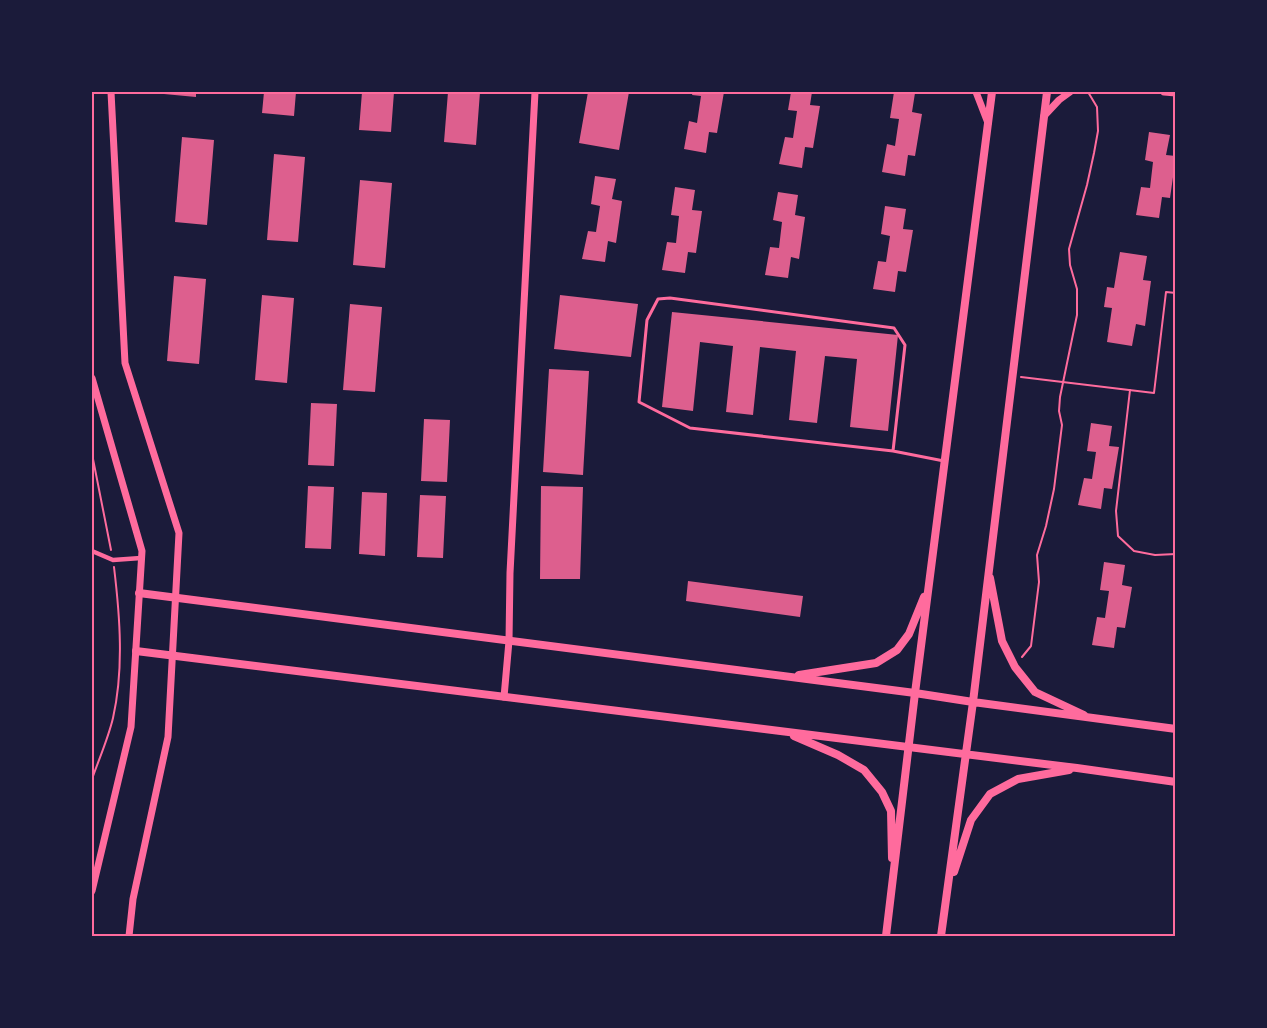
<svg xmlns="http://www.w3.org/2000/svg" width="1267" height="1028" viewBox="0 0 1267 1028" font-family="'PT Sans',sans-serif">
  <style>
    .building { fill: #dd5f8e }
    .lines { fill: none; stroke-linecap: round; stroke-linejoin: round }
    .path { stroke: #ff6b9d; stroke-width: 2 }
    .service { stroke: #ff6b9d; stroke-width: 3 }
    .pedestrian { stroke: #ff6b9d; stroke-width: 4.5 }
    .tertiary { stroke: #ff6b9d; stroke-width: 7 }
    .secondary { stroke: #ff6b9d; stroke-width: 8 }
    .neatline { fill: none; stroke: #ff6b9d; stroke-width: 2 }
  </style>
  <rect width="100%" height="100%" fill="#1b1b3a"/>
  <path class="building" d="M 164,92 L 196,92 L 196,97 L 164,94 Z
    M 264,92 L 296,92 L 294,116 L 262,113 Z
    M 362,92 L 394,92 L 391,132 L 359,130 Z
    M 448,92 L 480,92 L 476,145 L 444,142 Z
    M 588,92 L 629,92 L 619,150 L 579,143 Z
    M 693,92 L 724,92 L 717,133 L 709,132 L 706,153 L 684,149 L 689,121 L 697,123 L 701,96 L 692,95 Z
    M 791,92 L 812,92 L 810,105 L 820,106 L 813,148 L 805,147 L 802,168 L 779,164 L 785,137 L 793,138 L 797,111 L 788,110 Z
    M 894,92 L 915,93 L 912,112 L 922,114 L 915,156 L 908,155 L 905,176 L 882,172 L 887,144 L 895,146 L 899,119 L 890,118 Z
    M 1149,132 L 1170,135 L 1166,155 L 1176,156 L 1170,198 L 1162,197 L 1159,218 L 1136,215 L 1141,187 L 1150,188 L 1153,162 L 1145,160 Z
    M 182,137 L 214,140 L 207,225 L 175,222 Z
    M 274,154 L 305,157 L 298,242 L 267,240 Z
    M 595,176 L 616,179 L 612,199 L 622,201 L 616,243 L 608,241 L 605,262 L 582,259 L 588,231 L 596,232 L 600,206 L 591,204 Z
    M 360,180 L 392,183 L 385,268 L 353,265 Z
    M 675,187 L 695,190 L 692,210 L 702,211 L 696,253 L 688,252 L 685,273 L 662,270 L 667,242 L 676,243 L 679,216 L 671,215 Z
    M 778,192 L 798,195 L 795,215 L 805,217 L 799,259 L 791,257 L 788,278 L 765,275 L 770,247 L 779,248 L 782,222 L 773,220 Z
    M 885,206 L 906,209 L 903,229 L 913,230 L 906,272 L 898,271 L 895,292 L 873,289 L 878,261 L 886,262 L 890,236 L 881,234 Z
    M 1120,252 L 1147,256 L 1143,280 L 1151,281 L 1145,326 L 1136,324 L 1132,346 L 1107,342 L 1112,308 L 1104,307 L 1107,287 L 1114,288 Z
    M 174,276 L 206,279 L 199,364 L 167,361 Z
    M 262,295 L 294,298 L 287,383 L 255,380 Z
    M 560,295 L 638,304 L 631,357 L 554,349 Z
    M 350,304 L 382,307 L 375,392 L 343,390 Z
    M 672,312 L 898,335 L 888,431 L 850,427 L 857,359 L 825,356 L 817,423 L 789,420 L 796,351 L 760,347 L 753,415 L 726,412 L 733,346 L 700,342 L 693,411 L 662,407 Z
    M 549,369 L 589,371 L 583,475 L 543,472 Z
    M 311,403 L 337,404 L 334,466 L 308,465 Z
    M 424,419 L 450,420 L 447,482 L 421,481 Z
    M 1091,423 L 1112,426 L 1109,446 L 1119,447 L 1112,489 L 1104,488 L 1101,509 L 1078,505 L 1084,478 L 1092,479 L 1096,452 L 1087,451 Z
    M 308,486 L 334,487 L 331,549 L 305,548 Z
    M 541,486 L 583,487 L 580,579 L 540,579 Z
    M 362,492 L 387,493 L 385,556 L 359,554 Z
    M 420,495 L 446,496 L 443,558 L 417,557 Z
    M 1104,562 L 1125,565 L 1122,585 L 1132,587 L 1125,628 L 1117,627 L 1114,648 L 1092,645 L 1097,617 L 1105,618 L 1109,591 L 1100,590 Z
    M 688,581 L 803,596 L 800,617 L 686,601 Z"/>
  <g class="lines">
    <path class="path" d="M 1021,377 L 1154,393 L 1166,292 L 1176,293
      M 1130,390 L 1116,511 L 1118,536 L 1134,551 L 1155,555 L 1176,554
      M 92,454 L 111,550
      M 1022,657 L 1031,646 L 1039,582 L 1037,555 L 1046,526 L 1054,489 L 1062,425 L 1059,411 L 1060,397 L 1077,315 L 1077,289 L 1070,265 L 1069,249 L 1087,185 L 1094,153 L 1098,131 L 1097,107 L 1088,92
      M 92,779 C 99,759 108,739 113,718 C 124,669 120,617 114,567"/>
    <path class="service" d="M 893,451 L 905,345 L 894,328 L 670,298 L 658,299 L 647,320 L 639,402 L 690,428 L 893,451 L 944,461"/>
    <path class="pedestrian" d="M 92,551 L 113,560 L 141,558"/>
    <path class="tertiary" d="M 111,92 L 125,363 L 179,533 L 168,737 L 133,899 L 129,936
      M 976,92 L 988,123
      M 1164,92 L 1176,93
      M 1044,116 L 1059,100 L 1070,92
      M 92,378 L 142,551 L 131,727 L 92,891
      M 504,697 L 509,641 L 510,573 L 535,92"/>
    <path class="secondary" d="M 990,578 L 1002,641 L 1015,667 L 1035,692 L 1084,715
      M 139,593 L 915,693 L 973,702 L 1176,729
      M 136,651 L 1077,768 L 1176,782
      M 799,675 L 876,663 L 897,650 L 909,634 L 924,597
      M 794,736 L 838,755 L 864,770 L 882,792 L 891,811 L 892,858
      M 954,872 L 971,820 L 990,794 L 1018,779 L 1069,770
      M 886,936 L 915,693 L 992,92
      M 941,936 L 973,702 L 1047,92"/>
  </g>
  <rect width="1267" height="1028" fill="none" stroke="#1b1b3a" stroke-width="186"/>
  <rect x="93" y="93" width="1081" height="842" class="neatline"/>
</svg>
